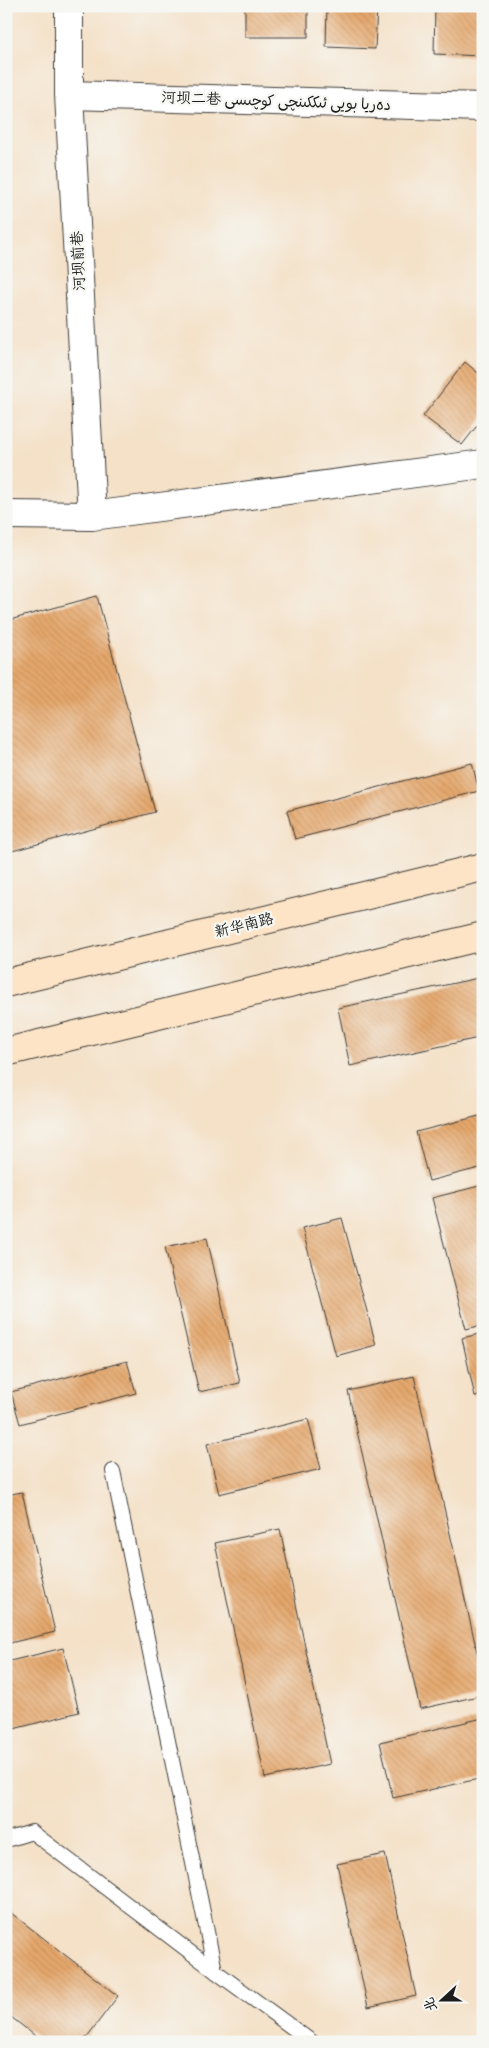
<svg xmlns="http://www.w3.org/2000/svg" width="489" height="2048" viewBox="0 0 489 2048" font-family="Delius,'Playpen Sans Arabic','LXGW WenKai TC',sans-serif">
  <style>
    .building { fill: url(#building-back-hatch) }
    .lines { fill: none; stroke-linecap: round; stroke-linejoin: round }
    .lane-casing { stroke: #3c3a36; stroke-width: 16 }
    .street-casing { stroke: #3c3a36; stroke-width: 30 }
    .secondary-casing { stroke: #3c3a36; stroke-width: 30 }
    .lane { stroke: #fff; stroke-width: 14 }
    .street { stroke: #fff; stroke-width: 28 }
    .secondary { stroke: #fee4c6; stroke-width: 28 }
    .labels { text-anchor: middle; stroke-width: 4.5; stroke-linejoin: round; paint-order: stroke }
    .street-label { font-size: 15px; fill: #1c1c1c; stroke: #f6f6f2 }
  </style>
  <defs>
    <pattern id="building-back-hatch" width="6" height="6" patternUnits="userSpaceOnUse" patternTransform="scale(1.25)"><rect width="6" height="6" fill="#e5a76c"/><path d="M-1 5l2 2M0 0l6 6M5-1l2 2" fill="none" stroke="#c48f5d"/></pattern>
  </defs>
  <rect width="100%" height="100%" fill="#f6f6f2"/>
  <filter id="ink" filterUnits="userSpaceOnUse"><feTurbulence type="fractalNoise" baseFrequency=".02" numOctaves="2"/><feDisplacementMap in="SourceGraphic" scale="10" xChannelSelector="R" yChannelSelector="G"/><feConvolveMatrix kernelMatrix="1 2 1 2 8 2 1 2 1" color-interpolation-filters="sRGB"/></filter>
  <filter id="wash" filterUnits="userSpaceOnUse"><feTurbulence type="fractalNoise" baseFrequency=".0096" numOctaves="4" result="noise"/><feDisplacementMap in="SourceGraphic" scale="20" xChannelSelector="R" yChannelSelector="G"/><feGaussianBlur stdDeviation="1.12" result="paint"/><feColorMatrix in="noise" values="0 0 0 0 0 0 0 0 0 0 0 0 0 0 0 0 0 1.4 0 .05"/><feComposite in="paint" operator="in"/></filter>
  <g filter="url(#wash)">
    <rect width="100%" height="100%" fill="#f4e1c8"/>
    <g id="blocks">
      <path class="building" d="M 245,6 L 308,6 L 308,37 L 245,37 Z
        M 327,6 L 377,6 L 375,49 L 326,47 Z
        M 435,6 L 483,6 L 483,56 L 434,54 Z
        M 465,362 L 483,377 L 483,418 L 462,445 L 423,416 Z
        M 97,596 L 155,812 L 12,851 L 6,829 L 6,621 Z
        M 472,763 L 479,791 L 295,839 L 287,811 Z
        M 483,977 L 483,1037 L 350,1066 L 338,1008 Z
        M 483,1115 L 483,1167 L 429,1181 L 416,1132 Z
        M 483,1185 L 483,1325 L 466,1329 L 432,1198 Z
        M 342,1218 L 376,1345 L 336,1356 L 302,1228 Z
        M 207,1238 L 240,1383 L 199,1392 L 165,1247 Z
        M 483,1333 L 483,1395 L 475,1397 L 462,1338 Z
        M 127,1361 L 136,1393 L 20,1424 L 11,1392 Z
        M 414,1376 L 483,1678 L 483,1695 L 420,1709 L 348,1391 Z
        M 308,1419 L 321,1469 L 219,1494 L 207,1444 Z
        M 22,1492 L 55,1632 L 10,1643 L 6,1625 L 6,1495 Z
        M 280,1529 L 330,1764 L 265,1778 L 215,1543 Z
        M 63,1648 L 79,1712 L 6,1731 L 6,1662 Z
        M 483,1718 L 483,1778 L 393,1798 L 380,1742 Z
        M 385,1854 L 416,1996 L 368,2007 L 337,1864 Z
        M 11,1913 L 118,1996 L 83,2042 L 43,2042 L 6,2013 L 6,1920 Z"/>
    </g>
  </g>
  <g filter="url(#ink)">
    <use href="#blocks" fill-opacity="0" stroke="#3c3a36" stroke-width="1"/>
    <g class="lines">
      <g class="lane-casing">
        <path id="lane" d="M 113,1471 L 215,1971 L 312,2042
          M 6,1840 L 32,1832 L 215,1971"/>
      </g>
      <g class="street-casing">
        <path id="street" d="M 69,6 L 69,95 L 92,516
          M 69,95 L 483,107
          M 6,515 L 92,516 L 483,464"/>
      </g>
      <g class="secondary-casing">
        <path id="secondary" d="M 6,983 L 483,867
          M 6,1052 L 483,936"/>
      </g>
      <use href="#lane" class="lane"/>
      <use href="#street" class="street"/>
      <use href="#secondary" class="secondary"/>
    </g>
  </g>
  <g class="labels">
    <g class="street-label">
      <text transform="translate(276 101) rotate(2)" y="5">河坝二巷 دەريا بويى ئىككىنچى كوچىسى</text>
      <text transform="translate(78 261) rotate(-93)" y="5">河坝前巷</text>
      <text transform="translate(244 925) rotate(-14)" y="5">新华南路</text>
    </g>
  </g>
  <rect width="489" height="2048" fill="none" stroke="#f6f6f2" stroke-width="25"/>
  <g transform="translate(442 2000) rotate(249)" stroke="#f6f6f2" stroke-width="4" paint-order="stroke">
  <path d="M0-4L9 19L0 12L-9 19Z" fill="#1c1c1c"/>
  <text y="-8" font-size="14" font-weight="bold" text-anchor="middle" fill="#1c1c1c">北</text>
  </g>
</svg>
